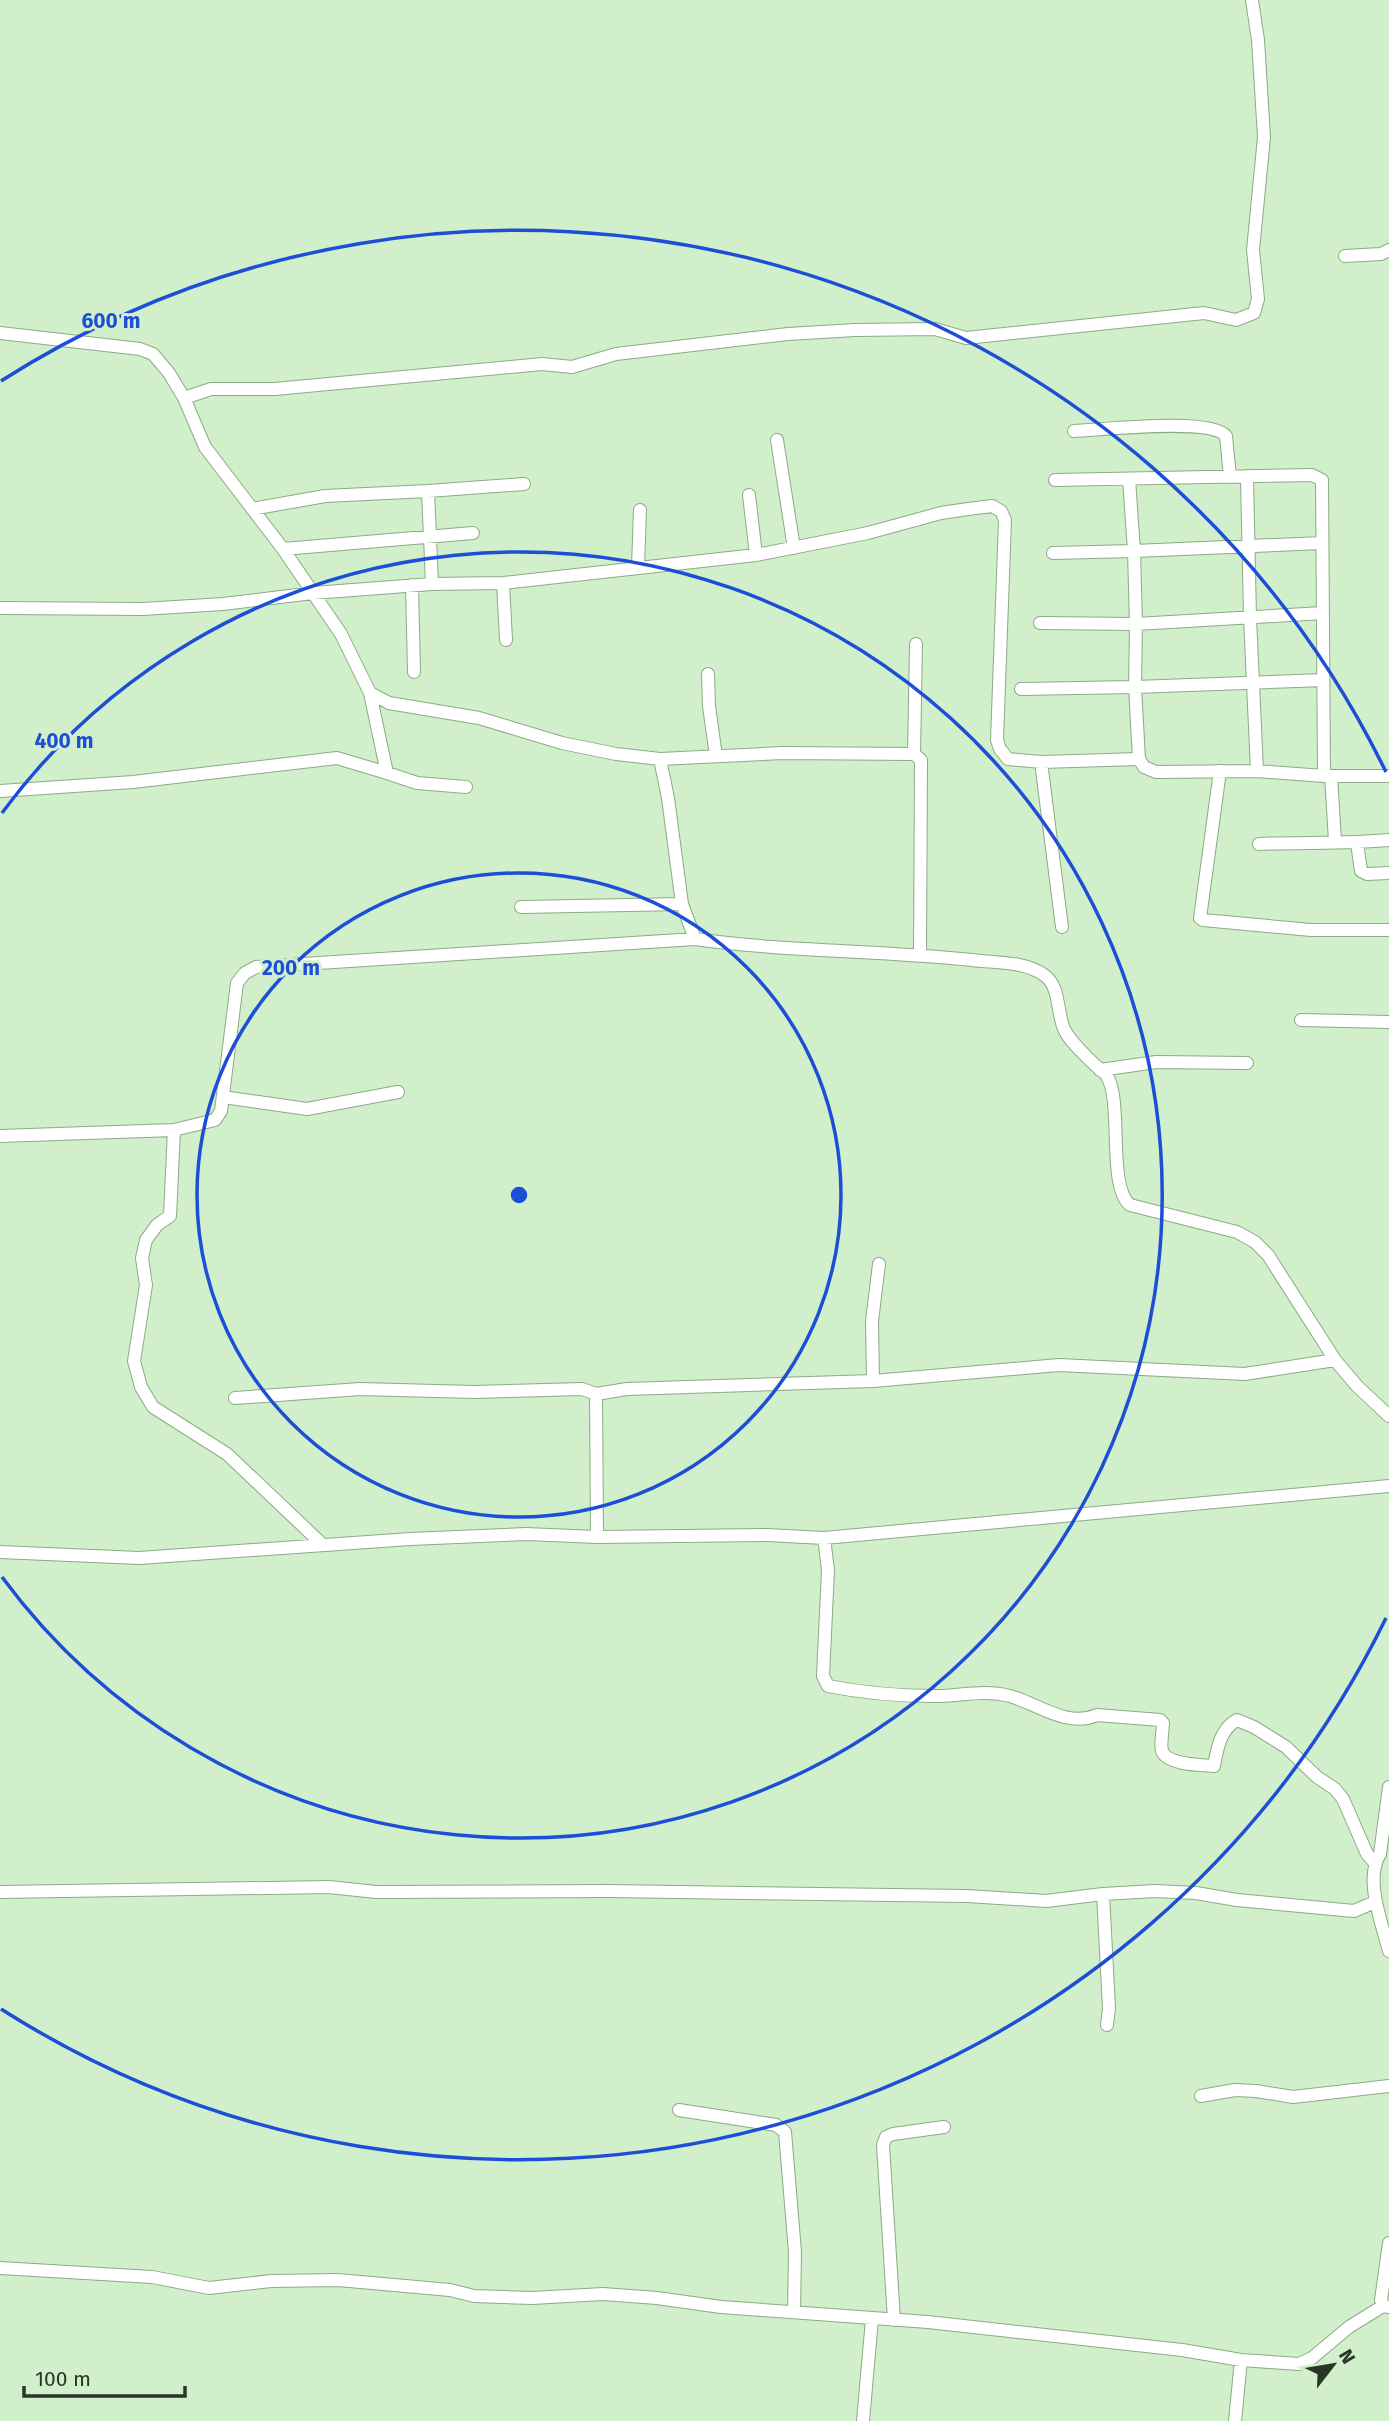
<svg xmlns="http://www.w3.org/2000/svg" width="1389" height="2421" viewBox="0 0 1389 2421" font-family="'Fira Sans',sans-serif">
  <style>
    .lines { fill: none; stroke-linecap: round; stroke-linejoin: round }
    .street-casing { stroke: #8daa87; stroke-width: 14 }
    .street { stroke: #fff; stroke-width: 12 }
    .ring { fill: none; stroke: #1d4ed8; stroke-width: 3.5 }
    .centre { fill: #1d4ed8; stroke: #d1efca; stroke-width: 3.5 }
    .ring-label { font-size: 21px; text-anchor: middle; font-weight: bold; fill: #1d4ed8; stroke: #d1efca; stroke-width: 6; stroke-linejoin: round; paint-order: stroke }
  </style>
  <rect width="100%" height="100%" fill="#d1efca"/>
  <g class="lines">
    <g class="street-casing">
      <path id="street" d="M 1345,256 L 1381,254 L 1389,250
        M 0,333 L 140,349 L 153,354 L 169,373 L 184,398 L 205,447 L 283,549 L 341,634 L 370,693 L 389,703 L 479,718 L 562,743 L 616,754 L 660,759 L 668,798 L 682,904 L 695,939 C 787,952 880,950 972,960 C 995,963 1025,961 1044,975 C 1060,985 1057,1013 1064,1029 C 1071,1043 1084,1054 1095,1065 C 1099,1068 1105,1072 1107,1076 C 1123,1102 1107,1186 1130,1205 L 1237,1232 L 1255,1242 L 1268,1255 L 1335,1360 L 1357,1386 L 1389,1416
        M 184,398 L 211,389 L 275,389 L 542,364 L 572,367 L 616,354 L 788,334 L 855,330 L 935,329 L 966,338 L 1204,313 L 1236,320 L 1254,313 L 1258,299 L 1253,250 L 1264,137 L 1258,40 L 1252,0
        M 1074,431 C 1101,430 1211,417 1226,436 L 1230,477
        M 777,440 L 794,548
        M 1247,476 L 1250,618 L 1257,771
        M 1129,479 L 1134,551 L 1322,543
        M 1055,480 L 1312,475 L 1322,480 L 1324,776
        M 428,491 L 524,484
        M 749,495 L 756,555
        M 252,509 L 325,496 L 428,491 L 432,584
        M 283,549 L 473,533
        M 1053,553 L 1134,551 L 1136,624 L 1323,613
        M 638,567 L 640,510
        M 503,583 L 506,640
        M 412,585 L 414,672
        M 0,608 L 143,609 L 223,604 L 313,593 L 432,584 L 503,583 L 756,555 L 868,533 L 941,513 L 968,509 L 992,506 L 1001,511 L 1005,520 L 997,740 L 1000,749 L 1008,759 L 1041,762 L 1139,759
        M 1040,623 L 1136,624 L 1135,687 L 1323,680
        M 916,644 L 914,754 L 921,760 L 920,955
        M 708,674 L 709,706 L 716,756
        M 1021,689 L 1135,687 L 1139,759 L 1144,767 L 1156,772 L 1257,771 L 1324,776 L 1389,776
        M 660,759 L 782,753 L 914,754
        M 1041,762 L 1062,927
        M 1220,771 L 1200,918 L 1203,920 L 1311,930 L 1389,930
        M 387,773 L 417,783 L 466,787
        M 1331,776 L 1335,841
        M 0,791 L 133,782 L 337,758 L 387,773 L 370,693
        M 1357,843 L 1361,871 L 1367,874 L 1389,873
        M 1259,844 C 1302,842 1346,844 1389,840
        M 521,907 L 682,904
        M 1301,1020 L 1389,1022
        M 1100,1070 L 1156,1062 L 1247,1063
        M 223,1097 L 307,1109 L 398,1092
        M 174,1130 L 170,1216 L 157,1225 L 146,1240 L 142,1258 L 146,1285 L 134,1361 L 141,1387 L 153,1407 L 227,1454 L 323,1545
        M 0,1136 L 174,1130 L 215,1120 L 221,1111 L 237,983 L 245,973 L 256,967 L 695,939
        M 873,1381 L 872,1321 L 879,1264
        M 596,1394 L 627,1389 L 873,1381 L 1059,1365 L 1245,1374 L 1335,1360
        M 235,1398 L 360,1389 L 474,1392 L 582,1389 L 596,1394 L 597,1537
        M 824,1538 L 828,1570 L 823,1676 L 828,1686 C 863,1693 899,1696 935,1696 C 961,1696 984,1689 1010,1696 C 1038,1704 1067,1728 1097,1715 L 1160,1720 L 1163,1723 C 1163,1731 1160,1743 1162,1751 C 1167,1765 1202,1765 1214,1766 C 1217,1750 1220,1729 1237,1720 L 1254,1727 L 1286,1747 L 1317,1777 L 1335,1789 L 1343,1799 L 1367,1854 L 1374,1862
        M 0,1552 L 139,1558 L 410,1539 L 526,1534 L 597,1537 L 767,1535 L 824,1538 L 1389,1486
        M 1389,1787 L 1380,1854 C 1364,1878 1382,1924 1389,1951
        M 0,1892 L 329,1887 L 376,1892 L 608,1891 L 967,1896 L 1046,1901 L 1103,1894 L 1155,1891 L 1196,1893 L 1237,1900 L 1354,1911 L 1375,1902
        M 1103,1894 L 1109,2008 L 1107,2025
        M 1201,2096 L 1235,2090 L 1256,2091 L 1293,2097 L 1389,2086
        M 679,2110 L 776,2125 L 785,2132 L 795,2252 L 794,2312
        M 0,2268 L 152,2277 L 209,2288 L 271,2281 L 338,2280 L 450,2290 L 474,2296 L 532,2298 L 603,2294 L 657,2298 L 721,2307 L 928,2322 L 1182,2350 L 1241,2360 L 1299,2364 L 1312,2358 L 1349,2327 L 1383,2306 L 1389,2307
        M 1383,2306 L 1381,2300 L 1389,2243
        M 894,2320 L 883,2145 L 886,2137 L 893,2134 L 944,2127
        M 863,2421 L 872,2319
        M 1235,2421 L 1241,2360"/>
    </g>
    <use href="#street" class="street"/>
  </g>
  <g class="ring">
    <circle cx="519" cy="1195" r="322"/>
    <path d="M2 813A643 643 0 1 1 2 1577"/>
    <path d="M1386 1618A965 965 0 0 1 1 2009M1 381A965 965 0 0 1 1386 772"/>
  </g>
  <circle cx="519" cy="1195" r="10" class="centre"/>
  <g class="ring-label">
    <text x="111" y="328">600 m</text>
    <text x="64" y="748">400 m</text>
    <text x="291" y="975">200 m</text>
  </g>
  <g transform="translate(1333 2365) rotate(59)" stroke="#d1efca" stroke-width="5" paint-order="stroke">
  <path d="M0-5L12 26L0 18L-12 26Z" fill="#2a3527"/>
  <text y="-10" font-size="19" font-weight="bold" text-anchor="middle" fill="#2a3527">N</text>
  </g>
  <path d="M24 2386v10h161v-10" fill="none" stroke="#2a3527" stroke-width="3.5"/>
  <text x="35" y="2386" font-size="21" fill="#2a3527" stroke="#d1efca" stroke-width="5" paint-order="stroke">100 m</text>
</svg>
